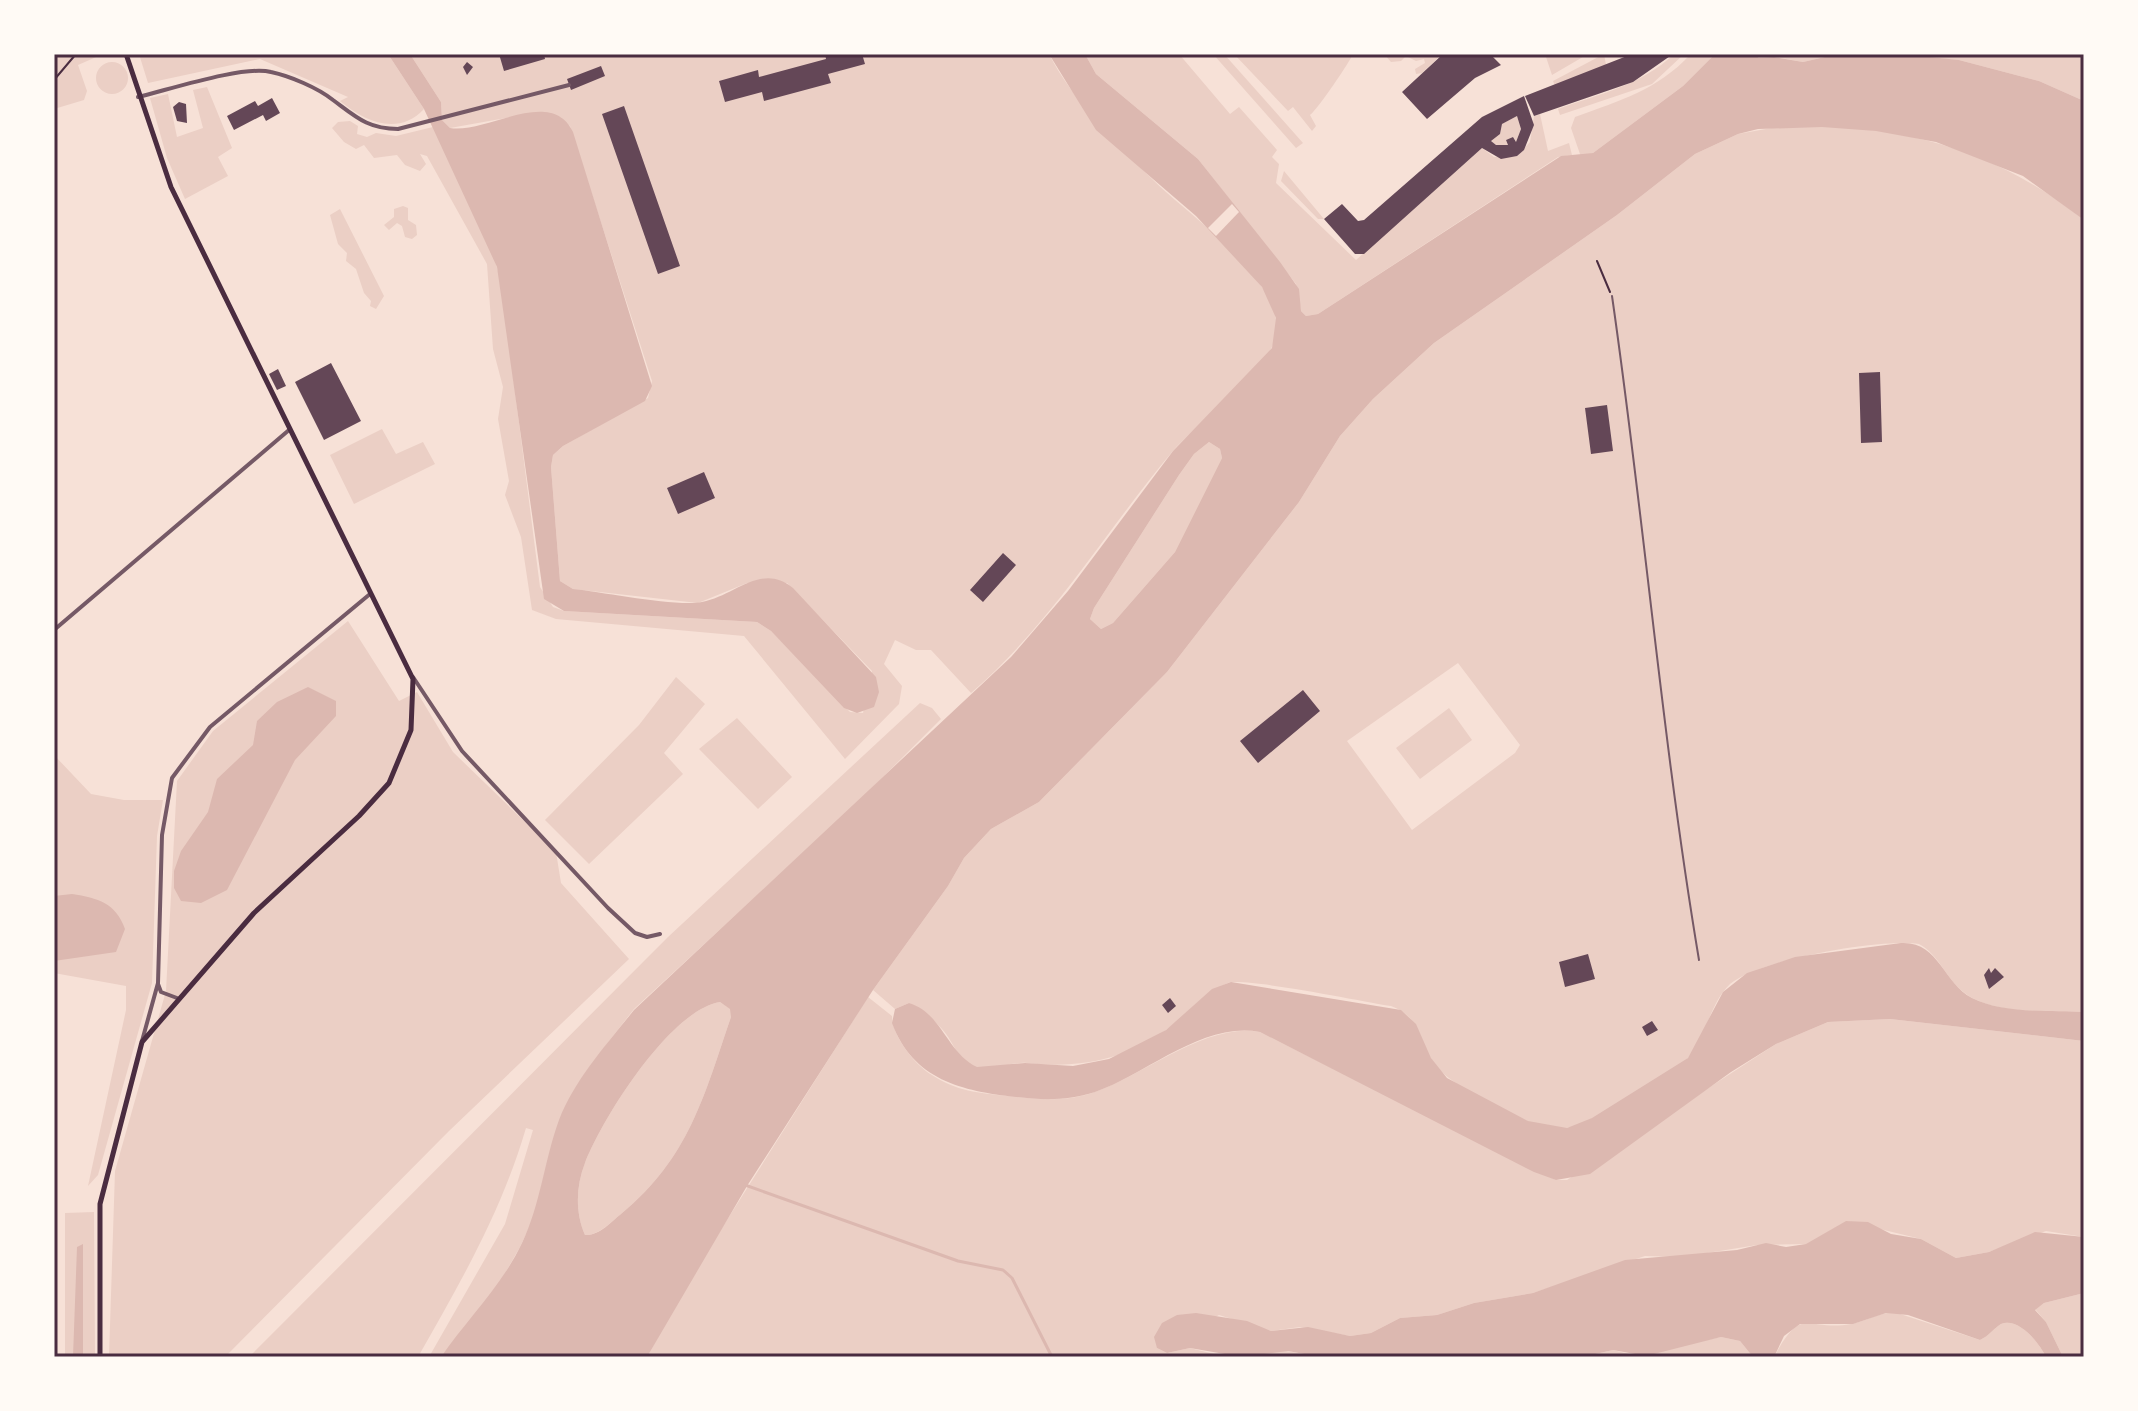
<svg xmlns="http://www.w3.org/2000/svg" width="2138" height="1411" viewBox="0 0 2138 1411" font-family="'DM Sans',sans-serif">
  <style>
    .green { fill: #ebcfc5; fill-rule: evenodd }
    .water { fill: #dcb8b0; fill-rule: evenodd }
    .pier { fill: #f7e1d7 }
    .lines { fill: none; stroke-linecap: round; stroke-linejoin: round }
    .stream { stroke: #dcb8b0; stroke-width: 3 }
    .building { fill: #644757; fill-rule: evenodd }
    .path { stroke: #4a2c40; stroke-width: 2 }
    .service { stroke: #755966; stroke-width: 2 }
    .minor { stroke: #755966; stroke-width: 4 }
    .secondary { stroke: #4a2c40; stroke-width: 5 }
    .neatline { fill: none; stroke: #4a2c40; stroke-width: 3 }
  </style>
  <rect width="100%" height="100%" fill="#f7e1d7"/>
  <path class="green" d="M 54,54 L 103,54 L 78,65 L 87,91 L 84,100 L 54,109 Z
    M 139,54 L 388,54 L 424,109 C 398,137 364,121 340,101 L 348,97 L 260,59 L 148,83 Z
    M 410,54 L 1049,54 C 1071,99 1128,157 1166,192 C 1201,223 1243,254 1267,295 C 1277,311 1280,330 1272,347 C 1256,381 1199,421 1172,452 C 1104,533 1052,623 971,693 L 931,650 L 916,650 L 895,640 L 884,664 L 902,686 L 899,704 L 845,759 L 744,636 L 556,619 L 532,610 L 521,537 L 505,495 L 509,481 L 498,419 L 503,387 L 493,349 L 487,264 L 427,156 L 420,154 L 426,164 L 420,171 L 405,165 L 397,155 L 374,158 L 364,145 L 356,149 L 344,142 L 332,128 L 338,122 L 350,121 L 358,126 L 357,134 L 367,137 L 376,133 L 396,136 L 433,127 L 493,253 L 501,282 L 540,587 L 553,607 L 564,611 L 757,622 L 771,631 L 850,712 L 863,713 L 872,671 L 787,583 L 747,583 L 698,603 L 573,589 L 560,581 L 551,467 L 553,455 L 563,446 L 648,398 L 652,381 L 570,126 L 540,112 L 450,128 L 442,120 L 441,102 Z
    M 1085,54 L 1179,54 L 1230,114 L 1239,107 L 1277,150 L 1272,157 L 1279,164 L 1276,183 L 1356,260 L 1482,148 L 1494,157 L 1517,156 L 1530,142 L 1534,116 L 1540,114 L 1548,151 L 1569,143 L 1572,155 L 1558,157 L 1318,314 L 1306,316 L 1301,311 L 1296,284 L 1198,159 L 1096,74 Z
    M 1213,54 L 1224,54 L 1303,143 L 1296,148 Z
    M 1234,54 L 1353,54 C 1351,60 1316,112 1310,115 L 1316,126 L 1312,131 L 1293,107 L 1288,111 Z
    M 1384,54 L 1442,54 L 1422,73 L 1416,74 L 1415,69 L 1425,63 L 1424,59 L 1416,61 L 1406,56 L 1401,61 L 1391,62 Z
    M 1545,54 L 1588,54 L 1552,75 Z
    M 1604,54 L 1606,65 L 1555,86 L 1553,81 Z
    M 1674,54 L 1684,54 L 1652,84 L 1560,115 L 1558,109 C 1599,94 1642,85 1674,54 Z
    M 1691,54 L 1715,54 L 1683,86 L 1593,153 L 1581,157 L 1571,128 L 1575,117 C 1621,100 1656,91 1691,54 Z
    M 1753,54 L 1838,54 L 1803,62 L 1775,57 L 1759,58 Z
    M 1879,54 L 2084,54 L 2084,101 L 2039,81 L 1959,60 Z
    M96 78a16 16 0 1 1 32 0a16 16 0 1 1-32 0Z
    M 207,87 L 232,148 L 218,157 L 228,176 L 185,199 L 167,158 L 150,98 L 168,94 L 177,137 L 203,128 L 193,90 Z
    M 1517,116 L 1521,129 L 1516,142 L 1513,137 L 1506,140 L 1508,145 L 1496,145 L 1491,141 L 1500,134 L 1502,124 Z
    M 1777,127 C 1892,121 1993,147 2084,220 L 2084,1012 C 2047,1010 1990,1016 1961,990 C 1945,976 1938,954 1919,944 C 1882,938 1757,960 1730,984 C 1709,1004 1707,1037 1688,1058 C 1672,1075 1588,1125 1567,1128 C 1559,1129 1550,1128 1542,1126 C 1518,1120 1452,1086 1437,1067 C 1419,1044 1422,1017 1391,1006 C 1365,1002 1245,977 1228,983 C 1207,991 1192,1008 1175,1023 C 1131,1059 1082,1069 1027,1063 C 1011,1061 994,1072 978,1068 C 957,1062 955,1043 942,1029 C 932,1018 921,1010 909,1003 L 895,1009 L 873,990 L 948,886 L 964,858 L 991,829 L 1039,802 L 1167,672 L 1299,502 L 1340,436 L 1373,399 L 1434,343 L 1617,215 L 1695,154 L 1738,134 ZM 1458,663 L 1520,745 L 1515,753 L 1412,830 L 1347,741 Z
    M 1284,171 L 1324,219 L 1318,219 L 1281,181 Z
    M 403,206 L 408,208 L 408,220 L 416,225 L 417,235 L 412,239 L 405,237 L 402,226 L 397,223 L 389,230 L 384,225 L 394,217 L 394,209 Z
    M 340,209 L 384,296 L 376,309 L 370,306 L 371,301 L 364,293 L 356,269 L 346,261 L 347,253 L 338,244 L 330,215 Z
    M 382,429 L 396,454 L 423,442 L 435,464 L 354,504 L 330,455 Z
    M 1209,442 L 1220,449 L 1222,458 L 1175,552 L 1113,623 L 1101,629 L 1090,619 L 1094,608 L 1179,475 L 1194,454 Z
    M 348,621 L 399,701 L 417,692 L 453,752 L 556,852 L 561,883 L 629,959 L 449,1131 L 225,1357 L 109,1357 L 115,1171 L 166,991 L 177,781 L 213,731 Z
    M 676,677 L 705,704 L 664,753 L 683,774 L 589,864 L 545,820 L 639,725 Z
    M 920,703 L 932,708 L 941,719 L 861,799 L 634,1009 L 613,1036 L 588,1069 L 551,1147 L 534,1217 L 520,1247 L 496,1289 L 441,1357 L 429,1357 L 505,1224 L 533,1130 L 526,1128 C 501,1213 461,1281 418,1357 L 249,1357 L 668,937 Z
    M 1449,708 L 1472,740 L 1420,779 L 1396,748 Z
    M 737,718 L 792,777 L 758,809 L 699,749 Z
    M 54,755 L 91,794 L 124,800 L 163,800 L 157,836 L 152,983 L 98,1175 L 88,1186 L 126,1010 L 126,986 L 54,973 Z
    M 868,997 L 892,1016 C 892,1036 915,1065 932,1075 C 955,1091 980,1093 1007,1096 C 1038,1099 1067,1103 1097,1091 C 1147,1073 1207,1022 1260,1032 L 1556,1180 L 1567,1180 L 1776,1044 L 1828,1022 L 1890,1019 L 2084,1041 L 2084,1237 L 2046,1231 L 1989,1252 L 1956,1258 L 1921,1239 L 1847,1221 L 1807,1244 L 1757,1245 L 1682,1257 L 1645,1256 L 1533,1293 L 1474,1303 L 1437,1315 L 1400,1318 L 1371,1333 L 1350,1336 L 1300,1327 L 1271,1331 L 1219,1315 L 1157,1348 L 1167,1353 L 1190,1348 L 1226,1357 L 647,1357 L 689,1280 Z
    M 720,1002 L 731,1009 L 731,1017 C 704,1096 689,1158 621,1214 C 611,1222 598,1236 585,1235 C 575,1212 576,1186 585,1163 C 602,1119 670,1010 720,1002 Z
    M 94,1212 L 95,1357 L 65,1357 L 65,1213 Z
    M 2084,1293 L 2084,1357 L 2063,1357 L 2046,1322 L 2035,1309 L 2044,1303 Z
    M 1894,1312 L 1980,1340 C 1989,1336 1994,1328 2001,1324 C 2019,1317 2040,1344 2046,1357 L 1774,1357 C 1803,1303 1806,1332 1851,1324 C 1866,1321 1878,1313 1894,1312 Z
    M 1721,1337 L 1740,1341 L 1753,1357 L 1582,1357 L 1613,1350 L 1633,1355 Z
    M 1281,1350 L 1320,1357 L 1242,1357 Z"/>
  <path class="water" d="M 388,54 L 410,54 L 441,102 L 442,120 L 450,128 C 486,134 551,86 573,132 L 652,386 L 645,401 L 563,446 L 553,455 L 551,467 L 560,581 L 573,589 C 603,592 676,607 702,602 C 735,596 761,562 793,588 L 876,677 L 879,692 L 874,707 L 857,713 L 844,708 L 771,631 L 757,622 L 564,611 L 544,599 L 497,267 L 424,109 Z
    M 1049,54 L 1085,54 L 1096,74 L 1198,159 L 1280,262 L 1299,289 L 1301,311 L 1306,316 L 1318,314 L 1561,156 L 1593,153 L 1683,86 L 1715,54 L 1753,54 L 1759,58 L 1774,57 L 1803,62 L 1838,54 L 1909,55 L 1959,60 L 2039,81 L 2084,101 L 2084,220 L 2023,176 L 1936,142 L 1876,131 L 1822,127 L 1758,129 L 1738,134 L 1695,154 L 1617,215 L 1434,343 L 1373,399 L 1340,436 L 1299,502 L 1167,672 L 1039,802 L 991,829 L 964,858 L 948,886 L 873,990 L 747,1186 L 647,1357 L 441,1357 C 468,1318 501,1287 522,1243 C 541,1203 544,1161 559,1120 C 575,1079 607,1044 634,1010 L 1011,657 L 1068,591 L 1173,451 L 1272,348 L 1276,318 L 1262,287 L 1196,216 L 1096,130 ZM 1209,442 L 1220,449 L 1222,458 L 1175,552 L 1113,623 L 1101,629 L 1090,619 L 1094,608 L 1179,475 L 1194,454 ZM 720,1002 L 730,1009 L 731,1017 C 704,1096 689,1158 621,1214 C 611,1222 599,1236 585,1235 C 575,1212 576,1186 585,1163 C 602,1119 670,1010 720,1002 Z
    M 308,687 L 336,701 L 336,716 L 295,760 L 227,890 L 201,903 L 181,901 L 174,888 L 174,871 L 181,851 L 208,812 L 217,779 L 253,745 L 257,721 L 277,702 Z
    M 72,894 C 98,898 116,903 125,929 L 116,952 L 54,961 L 54,896 Z
    M 1901,943 C 1939,941 1943,983 1972,998 C 2003,1014 2050,1010 2084,1012 L 2084,1041 L 1890,1019 L 1828,1022 L 1776,1044 L 1731,1072 L 1590,1174 L 1556,1180 L 1534,1172 L 1260,1032 C 1203,1021 1147,1074 1095,1092 C 1068,1101 1043,1100 1016,1097 C 962,1091 913,1080 892,1023 L 895,1009 L 909,1003 C 942,1013 947,1053 977,1067 L 1025,1063 L 1073,1066 L 1109,1059 L 1166,1030 L 1212,989 L 1231,982 L 1401,1010 L 1416,1024 L 1431,1058 L 1447,1078 L 1528,1121 L 1567,1128 L 1592,1118 L 1688,1058 L 1723,992 L 1747,973 L 1795,957 Z
    M 1846,1221 L 1868,1222 L 1891,1234 L 1921,1239 L 1956,1258 L 1989,1252 L 2035,1232 L 2084,1237 L 2084,1293 L 2044,1303 L 2035,1310 L 2046,1322 L 2063,1357 L 2046,1357 C 2040,1344 2019,1317 2001,1324 C 1994,1328 1989,1336 1980,1340 L 1908,1315 L 1886,1313 L 1853,1324 L 1800,1324 L 1784,1336 L 1774,1357 L 1753,1357 L 1740,1341 L 1721,1337 L 1646,1356 L 1613,1350 L 1582,1357 L 1320,1357 L 1288,1351 L 1242,1357 L 1190,1348 L 1167,1353 L 1157,1348 L 1154,1337 L 1162,1323 L 1177,1315 L 1196,1313 L 1247,1321 L 1271,1331 L 1308,1327 L 1350,1336 L 1371,1333 L 1400,1318 L 1437,1315 L 1474,1303 L 1533,1293 L 1625,1260 L 1737,1250 L 1766,1243 L 1786,1247 L 1806,1244 Z
    M 83,1244 L 83,1357 L 73,1357 L 77,1247 Z"/>
  <path class="pier" d="M 1232,204 L 1239,212 L 1216,236 L 1208,228 Z"/>
  <g class="lines">
    <path class="stream" d="M 745,1185 L 958,1261 L 1003,1270 L 1012,1278 L 1052,1357"/>
  </g>
  <path class="building" d="M 499,54 L 544,54 L 545,59 L 504,71 Z
    M 825,54 L 862,54 L 865,64 L 828,74 L 831,83 L 764,101 L 762,92 L 725,102 L 719,81 L 758,70 L 759,77 L 826,59 Z
    M 1443,54 L 1490,54 L 1501,65 L 1475,78 L 1427,119 L 1402,92 Z
    M 1632,54 L 1673,54 L 1633,82 L 1534,116 L 1525,96 Z
    M 467,62 L 473,67 L 467,75 L 463,67 Z
    M 601,66 L 605,76 L 571,90 L 567,79 Z
    M 1524,96 L 1534,125 L 1524,150 L 1517,156 L 1501,159 L 1482,148 L 1364,254 L 1355,254 L 1324,219 L 1342,204 L 1358,221 L 1364,220 L 1482,117 ZM 1517,116 L 1521,129 L 1516,142 L 1513,137 L 1506,140 L 1508,145 L 1496,145 L 1491,141 L 1500,134 L 1502,124 Z
    M 272,98 L 280,113 L 266,121 L 263,115 L 234,130 L 227,116 L 255,101 L 258,106 Z
    M 179,102 L 186,104 L 187,123 L 177,121 L 173,107 Z
    M 624,106 L 680,266 L 658,274 L 602,114 Z
    M 331,363 L 361,421 L 324,440 L 295,382 Z
    M 278,369 L 286,386 L 277,390 L 269,374 Z
    M 1880,372 L 1882,442 L 1861,443 L 1859,373 Z
    M 1607,405 L 1613,451 L 1591,454 L 1585,408 Z
    M 704,472 L 715,498 L 678,514 L 667,488 Z
    M 1003,553 L 1016,565 L 983,602 L 970,590 Z
    M 1303,690 L 1320,711 L 1258,763 L 1240,741 Z
    M 1588,954 L 1595,979 L 1565,987 L 1559,962 Z
    M 1989,968 L 1991,973 L 1995,968 L 2004,977 L 1989,989 L 1984,975 Z
    M 1170,998 L 1176,1006 L 1168,1013 L 1162,1005 Z
    M 1652,1021 L 1658,1030 L 1647,1036 L 1642,1027 Z"/>
  <g class="lines">
    <path class="path" d="M 54,80 L 76,54
      M 1597,261 L 1610,292"/>
    <path class="service" d="M 1612,296 C 1644,517 1662,740 1699,960"/>
    <path class="minor" d="M 138,97 C 168,90 243,65 271,72 C 290,76 318,88 333,100 C 356,117 368,129 398,129 L 569,85
      M 54,630 L 289,430
      M 413,677 L 462,751 L 608,908 L 635,933 L 647,937 L 660,934
      M 158,984 L 161,992 L 177,998
      M 142,1041 L 158,983 L 162,835 L 172,778 L 210,727 L 370,594"/>
    <path class="secondary" d="M 100,1357 L 100,1204 L 142,1042 L 254,913 L 359,816 L 389,783 L 411,730 L 413,679 L 171,187 L 126,54"/>
  </g>
  <rect width="2138" height="1411" fill="none" stroke="#fffaf5" stroke-width="112"/>
  <rect x="56" y="56" width="2026" height="1299" class="neatline"/>
</svg>
